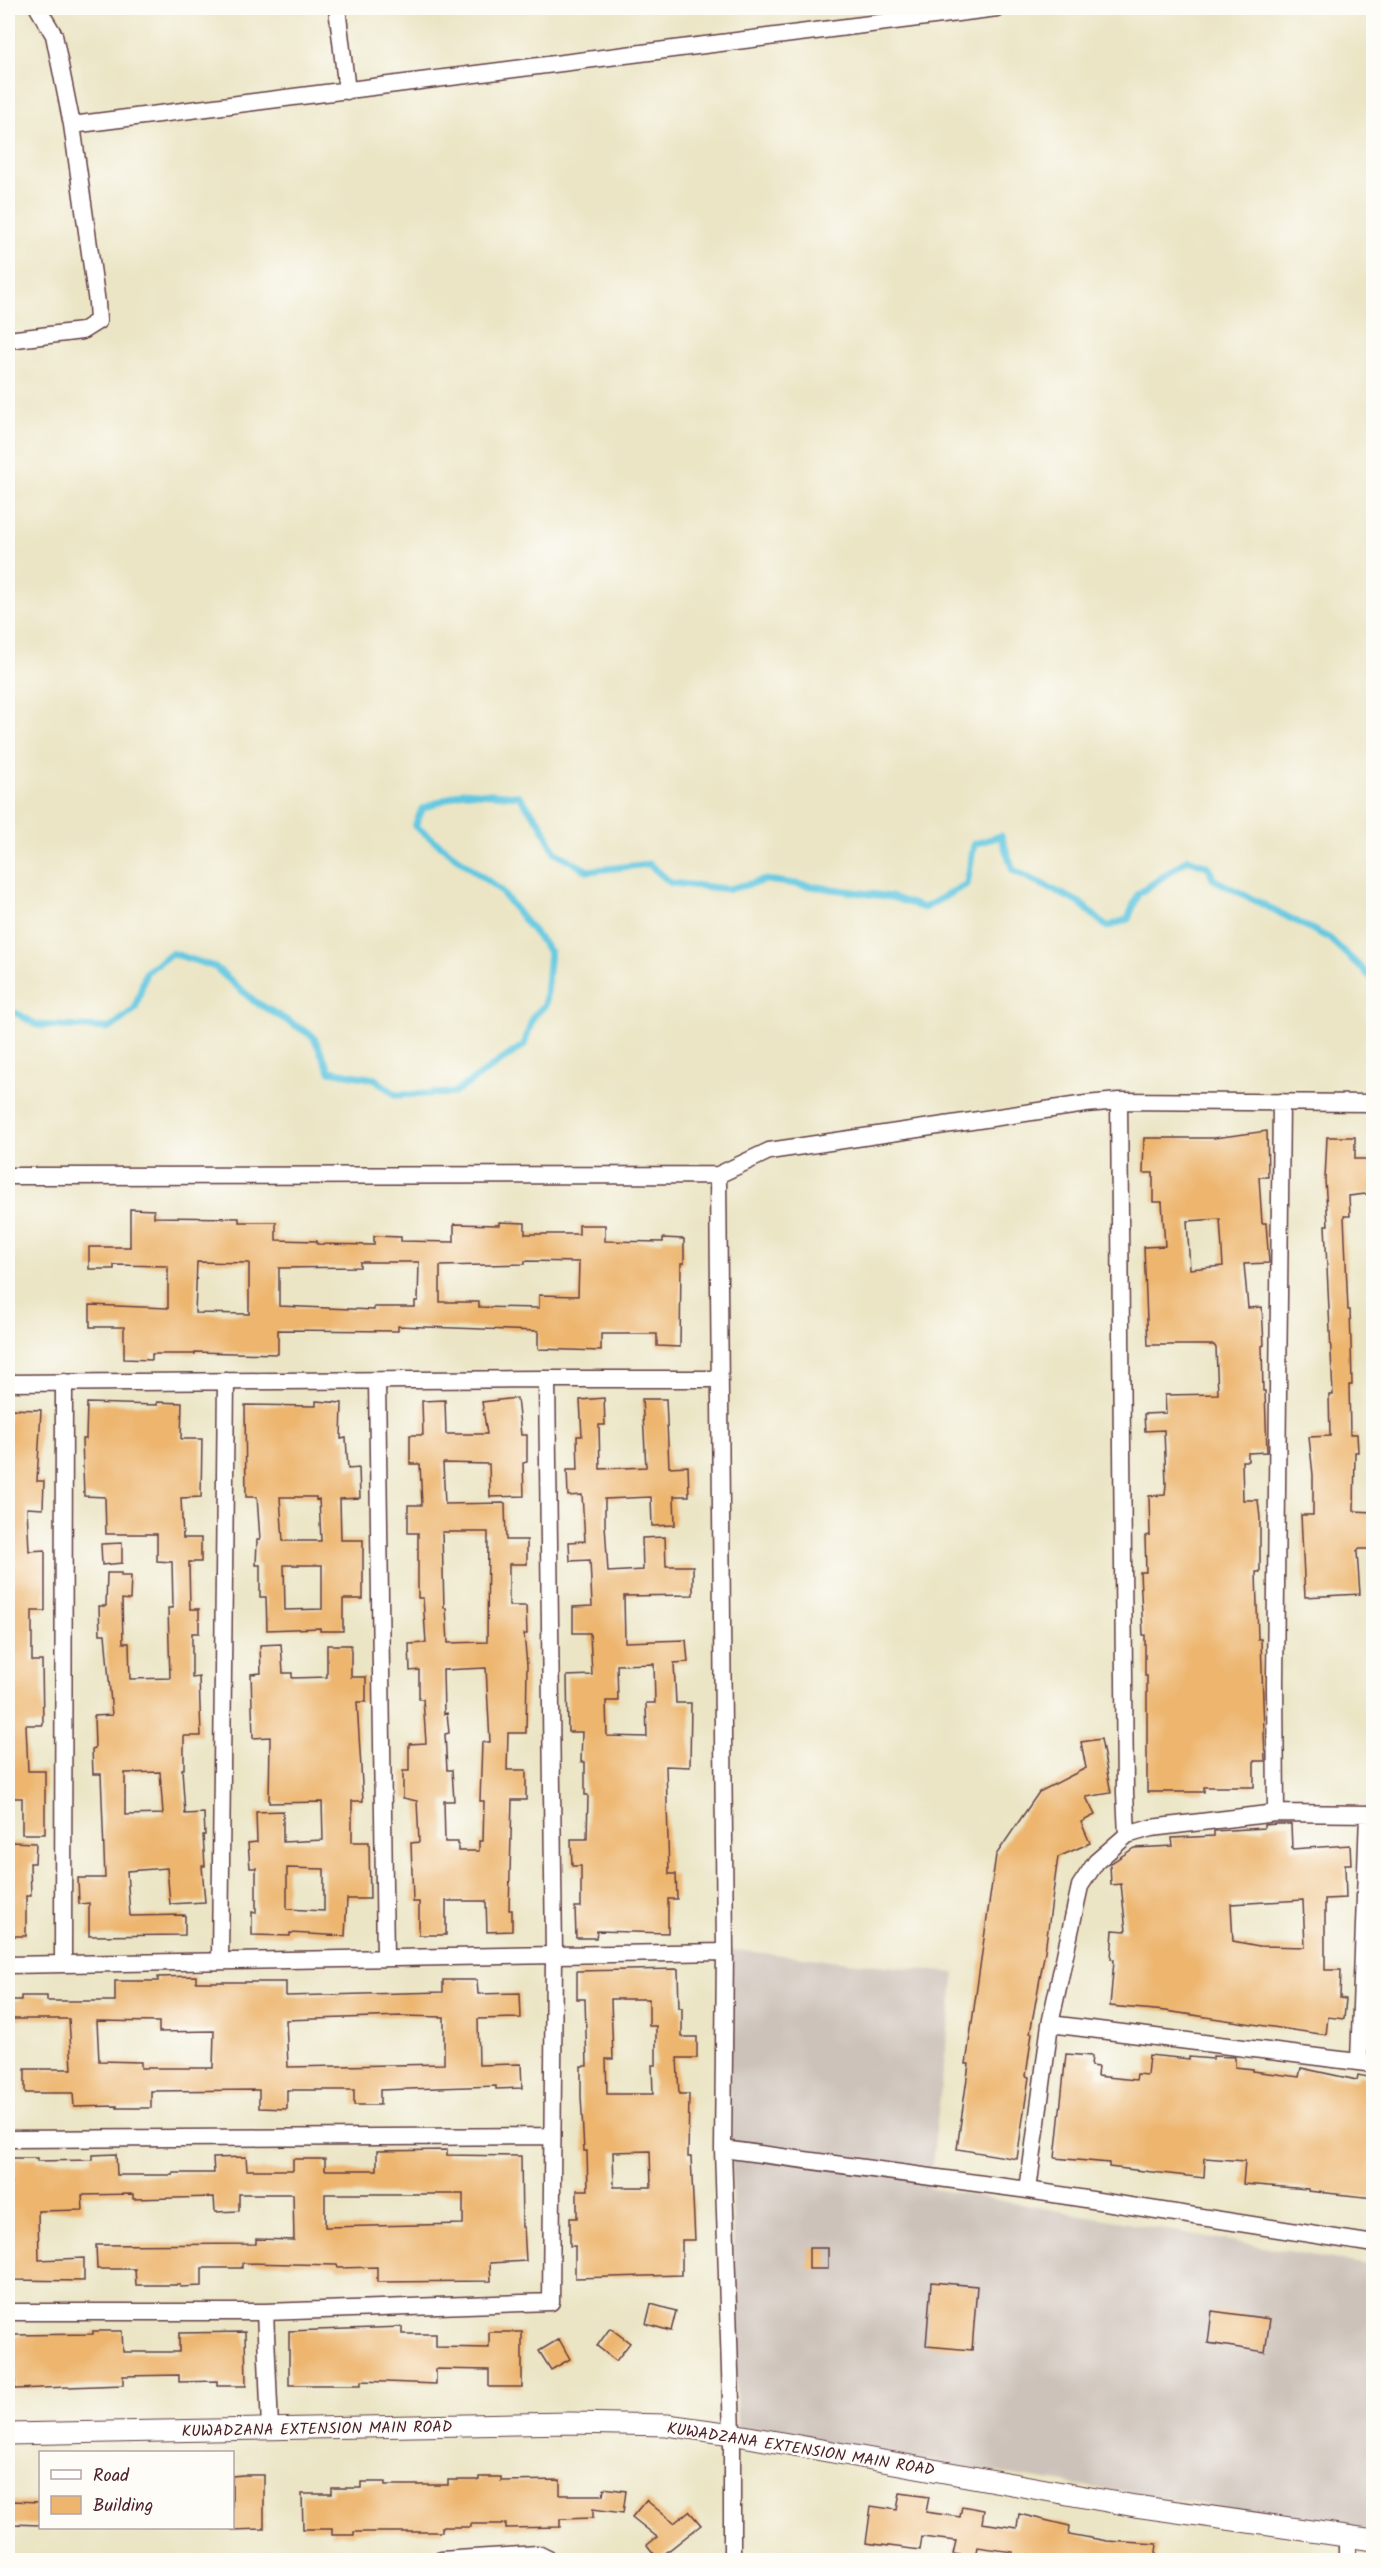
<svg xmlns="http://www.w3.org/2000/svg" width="1381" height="2568" viewBox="0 0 1381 2568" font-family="Kalam,sans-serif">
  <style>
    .industrial { fill: #cdc2b9 }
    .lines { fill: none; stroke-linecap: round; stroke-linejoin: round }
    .stream { stroke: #62c7e0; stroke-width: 7 }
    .building { fill: #edb56e; fill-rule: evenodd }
    .minor-casing { stroke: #623d42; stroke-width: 19 }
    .tertiary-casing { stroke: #623d42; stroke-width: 23 }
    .minor { stroke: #fff; stroke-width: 16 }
    .tertiary { stroke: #fff; stroke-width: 21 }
    .labels { text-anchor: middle; stroke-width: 4.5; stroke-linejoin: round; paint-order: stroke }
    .street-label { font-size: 16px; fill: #4a1f2b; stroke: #fdfcf7 }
  </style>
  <rect width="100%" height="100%" fill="#fdfcf7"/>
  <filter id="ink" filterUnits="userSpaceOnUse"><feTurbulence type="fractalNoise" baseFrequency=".0167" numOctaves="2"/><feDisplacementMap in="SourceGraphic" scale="12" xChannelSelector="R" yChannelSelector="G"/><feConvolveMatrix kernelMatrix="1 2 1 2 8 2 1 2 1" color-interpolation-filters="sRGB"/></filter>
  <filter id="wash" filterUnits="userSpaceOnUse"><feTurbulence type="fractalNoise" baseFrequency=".008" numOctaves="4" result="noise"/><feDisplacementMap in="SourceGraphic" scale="24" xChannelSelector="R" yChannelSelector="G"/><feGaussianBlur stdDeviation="1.35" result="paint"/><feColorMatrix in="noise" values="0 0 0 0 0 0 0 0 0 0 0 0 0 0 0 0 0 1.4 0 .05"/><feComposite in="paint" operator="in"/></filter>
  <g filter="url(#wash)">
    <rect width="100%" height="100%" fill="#ebe5c5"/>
    <path class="industrial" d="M 727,1949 L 955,1973 L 929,2188 L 1373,2266 L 1373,2531 L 737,2432 Z"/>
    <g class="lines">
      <path class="stream" d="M 8,1011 L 18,1014 L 37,1025 L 110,1028 L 135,1009 L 146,972 L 172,953 L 215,967 L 254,1001 L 313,1036 L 330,1071 L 375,1079 L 396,1095 L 454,1093 L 524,1045 L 533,1017 L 545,1005 L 550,952 L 500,890 L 415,826 L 422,809 L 463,792 L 519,796 L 541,824 L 555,852 L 588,871 L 649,864 L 671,883 L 729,889 L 766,880 L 891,897 L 924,908 L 967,884 L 974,844 L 1001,836 L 1013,870 L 1080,903 L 1107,927 L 1128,919 L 1138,894 L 1188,859 L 1209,867 L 1213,879 L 1329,938 L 1374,980"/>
    </g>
    <g id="blocks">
      <path class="building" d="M 1267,1131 L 1268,1177 L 1259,1177 L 1262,1223 L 1266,1223 L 1269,1263 L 1244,1264 L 1248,1308 L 1262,1307 L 1264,1345 L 1262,1346 L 1263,1391 L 1265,1391 L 1267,1452 L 1248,1453 L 1248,1461 L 1242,1461 L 1243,1500 L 1258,1500 L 1260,1518 L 1260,1572 L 1256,1572 L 1258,1639 L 1261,1639 L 1265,1761 L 1254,1761 L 1254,1787 L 1204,1787 L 1204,1792 L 1147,1792 L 1147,1676 L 1145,1676 L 1145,1635 L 1143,1635 L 1140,1572 L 1146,1572 L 1145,1536 L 1150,1535 L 1149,1496 L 1165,1495 L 1166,1484 L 1164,1430 L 1145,1431 L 1144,1414 L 1166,1413 L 1165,1395 L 1218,1394 L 1216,1348 L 1214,1345 L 1148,1345 L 1144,1247 L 1165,1246 L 1162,1202 L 1153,1202 L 1153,1173 L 1143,1173 L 1144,1138 L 1214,1138 ZM 1220,1219 L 1223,1266 L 1190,1269 L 1187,1221 Z
        M 1327,1137 L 1355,1137 L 1355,1159 L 1374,1159 L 1374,1193 L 1349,1196 L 1350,1216 L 1344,1216 L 1348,1310 L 1350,1310 L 1351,1343 L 1352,1385 L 1349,1385 L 1350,1434 L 1357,1434 L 1358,1452 L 1355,1452 L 1354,1511 L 1374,1512 L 1374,1549 L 1359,1549 L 1357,1552 L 1360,1594 L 1305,1597 L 1301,1515 L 1313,1515 L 1313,1475 L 1309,1437 L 1330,1436 L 1329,1395 L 1333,1395 L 1325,1225 L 1328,1225 L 1325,1180 Z
        M 130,1209 L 154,1210 L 154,1217 L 239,1218 L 239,1222 L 276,1222 L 276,1240 L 317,1241 L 317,1244 L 374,1245 L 374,1236 L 401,1237 L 401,1241 L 454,1242 L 454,1224 L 499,1225 L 499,1222 L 525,1223 L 525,1234 L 579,1234 L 579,1225 L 605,1225 L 605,1241 L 663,1242 L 663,1238 L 684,1239 L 684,1263 L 681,1263 L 680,1347 L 657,1346 L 657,1334 L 601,1334 L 601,1351 L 538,1349 L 538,1331 L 398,1326 L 398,1331 L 278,1330 L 278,1354 L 195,1352 L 195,1354 L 152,1354 L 152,1360 L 124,1359 L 124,1327 L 90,1327 L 90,1305 L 168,1308 L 168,1266 L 114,1265 L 114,1269 L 89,1269 L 89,1247 L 130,1247 ZM 525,1261 L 579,1262 L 578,1296 L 539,1295 L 539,1308 L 479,1307 L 479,1302 L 440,1302 L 440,1266 L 525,1264 ZM 197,1262 L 249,1263 L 249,1314 L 195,1313 ZM 360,1262 L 419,1262 L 418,1301 L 415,1301 L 415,1307 L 374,1307 L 374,1310 L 279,1306 L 279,1268 L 360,1267 Z
        M 517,1398 L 521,1435 L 527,1435 L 527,1462 L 523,1463 L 524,1496 L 490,1497 L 489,1464 L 443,1463 L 445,1504 L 505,1503 L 506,1540 L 527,1540 L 527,1564 L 509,1564 L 509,1606 L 526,1606 L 527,1634 L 524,1634 L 527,1665 L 526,1733 L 508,1733 L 507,1770 L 526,1770 L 526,1800 L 512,1800 L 509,1910 L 512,1910 L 512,1931 L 487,1932 L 486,1901 L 446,1901 L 446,1935 L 419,1935 L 419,1902 L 413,1902 L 411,1843 L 419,1842 L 417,1801 L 403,1798 L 403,1771 L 409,1771 L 409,1744 L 426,1743 L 423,1699 L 419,1699 L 419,1670 L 410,1671 L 409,1644 L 426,1643 L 423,1598 L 418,1598 L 418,1533 L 408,1533 L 408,1505 L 422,1505 L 420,1464 L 410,1464 L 410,1435 L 423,1435 L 422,1401 L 445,1400 L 446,1434 L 487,1434 L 482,1402 ZM 442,1532 L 488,1532 L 487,1642 L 448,1643 L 446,1608 L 444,1608 ZM 486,1668 L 490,1742 L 482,1742 L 480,1801 L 484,1801 L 483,1841 L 479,1841 L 479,1851 L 458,1851 L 458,1842 L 445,1842 L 444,1801 L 454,1801 L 452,1770 L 447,1770 L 445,1734 L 449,1733 L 447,1713 L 444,1714 L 443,1670 Z
        M 604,1398 L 605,1425 L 599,1425 L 600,1469 L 646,1467 L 642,1399 L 666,1399 L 669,1467 L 688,1466 L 689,1496 L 674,1496 L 675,1525 L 652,1526 L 651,1497 L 605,1499 L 605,1525 L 608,1572 L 643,1570 L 642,1538 L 665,1537 L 666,1566 L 693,1566 L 693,1595 L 624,1596 L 625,1642 L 686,1640 L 688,1662 L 674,1663 L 676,1703 L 691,1703 L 690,1767 L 666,1766 L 669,1874 L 676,1874 L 677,1899 L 668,1899 L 668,1933 L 597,1931 L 596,1938 L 576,1938 L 575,1907 L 581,1907 L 581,1866 L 572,1866 L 571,1839 L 587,1839 L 588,1795 L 585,1795 L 585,1762 L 581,1762 L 582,1732 L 568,1732 L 567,1676 L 592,1675 L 590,1633 L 573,1633 L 573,1607 L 592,1606 L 590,1560 L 570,1561 L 569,1542 L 585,1541 L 582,1495 L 568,1496 L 567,1470 L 578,1470 L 577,1436 L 582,1436 L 580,1400 ZM 654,1664 L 655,1703 L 646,1703 L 647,1737 L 607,1736 L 606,1701 L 618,1701 L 617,1665 Z
        M 316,1401 L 342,1403 L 341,1439 L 346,1438 L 348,1469 L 359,1468 L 360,1498 L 340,1499 L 341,1540 L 363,1540 L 363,1599 L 343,1599 L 343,1631 L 320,1631 L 320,1628 L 267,1630 L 266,1597 L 260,1597 L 260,1565 L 256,1565 L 257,1540 L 260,1540 L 257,1497 L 246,1497 L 245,1405 L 316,1406 ZM 280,1497 L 316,1497 L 316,1500 L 319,1499 L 321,1541 L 283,1541 ZM 284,1565 L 322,1565 L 322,1609 L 285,1610 Z
        M 157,1402 L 182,1403 L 181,1439 L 202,1439 L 201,1497 L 181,1498 L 183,1538 L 201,1538 L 201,1562 L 189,1562 L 190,1609 L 199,1609 L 199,1633 L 192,1633 L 192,1678 L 199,1677 L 201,1736 L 184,1736 L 184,1769 L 182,1769 L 185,1814 L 204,1813 L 205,1835 L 203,1835 L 205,1866 L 202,1866 L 205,1902 L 170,1904 L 167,1868 L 127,1871 L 130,1916 L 185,1915 L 185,1935 L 89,1936 L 89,1903 L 79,1904 L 78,1878 L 105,1878 L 101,1774 L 93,1774 L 92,1749 L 95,1748 L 94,1716 L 112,1715 L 105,1634 L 100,1634 L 99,1606 L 106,1606 L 107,1573 L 121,1573 L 121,1576 L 131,1576 L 130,1600 L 122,1599 L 123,1643 L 129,1643 L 130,1679 L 170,1678 L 168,1608 L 173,1608 L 172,1562 L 157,1561 L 157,1534 L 106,1534 L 105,1497 L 84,1496 L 82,1439 L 86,1439 L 87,1403 L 157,1405 ZM 160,1772 L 163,1814 L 125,1815 L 125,1773 Z
        M 8,1409 L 41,1410 L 37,1481 L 44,1481 L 43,1509 L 27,1508 L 29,1551 L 45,1550 L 45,1611 L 32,1611 L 32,1661 L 42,1661 L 43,1725 L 26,1725 L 28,1771 L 45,1771 L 45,1834 L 22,1834 L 22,1798 L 8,1798 Z
        M 122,1543 L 122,1563 L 102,1565 L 101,1544 Z
        M 281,1644 L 283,1673 L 292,1673 L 292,1678 L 327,1677 L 327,1645 L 351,1645 L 351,1677 L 366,1677 L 366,1702 L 357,1702 L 363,1801 L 352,1801 L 352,1842 L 369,1842 L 370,1899 L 347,1899 L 345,1936 L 290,1933 L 290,1936 L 252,1935 L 252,1912 L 256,1913 L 256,1868 L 250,1868 L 248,1843 L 257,1842 L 256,1812 L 283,1811 L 283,1842 L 323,1840 L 322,1802 L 269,1803 L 270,1737 L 253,1738 L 251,1674 L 261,1673 L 260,1645 ZM 287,1868 L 324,1869 L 324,1911 L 287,1909 Z
        M 1101,1739 L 1111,1793 L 1086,1797 L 1095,1815 L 1081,1822 L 1090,1843 L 1058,1857 L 1045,1951 L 1030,2033 L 1032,2033 L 1026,2076 L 1029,2077 L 1017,2159 L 957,2149 L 969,2064 L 966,2064 L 996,1855 L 1039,1792 L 1086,1768 L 1081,1742 Z
        M 1277,1824 L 1291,1824 L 1292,1849 L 1350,1845 L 1351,1864 L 1345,1864 L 1346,1898 L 1325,1899 L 1325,1970 L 1341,1970 L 1340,1998 L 1346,1999 L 1344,2019 L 1328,2017 L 1326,2035 L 1166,2011 L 1110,2006 L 1114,1960 L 1111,1959 L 1113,1930 L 1126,1931 L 1121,1884 L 1111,1885 L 1110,1864 L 1134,1848 L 1173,1846 L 1172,1838 L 1214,1836 L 1214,1831 L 1264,1828 L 1264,1825 ZM 1303,1900 L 1305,1947 L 1259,1946 L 1233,1941 L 1231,1904 Z
        M 9,1842 L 36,1843 L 35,1863 L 30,1863 L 31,1896 L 26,1896 L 26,1936 L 8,1936 Z
        M 678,1969 L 679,2008 L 682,2008 L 682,2037 L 697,2037 L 697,2058 L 677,2058 L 679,2094 L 689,2094 L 688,2157 L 691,2157 L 695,2240 L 682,2240 L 682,2275 L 575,2278 L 575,2246 L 570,2246 L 570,2218 L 577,2218 L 577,2190 L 588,2190 L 587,2151 L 584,2151 L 581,2096 L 581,2066 L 587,2066 L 585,1999 L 577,1999 L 577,1971 ZM 611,1999 L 649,1999 L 649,2026 L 656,2026 L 656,2065 L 652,2065 L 653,2094 L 607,2094 L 606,2059 L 613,2059 ZM 650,2151 L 651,2187 L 614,2187 L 613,2152 Z
        M 196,1976 L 196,1982 L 286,1982 L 286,1996 L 443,1992 L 443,1980 L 477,1980 L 478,1994 L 520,1993 L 521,2018 L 478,2019 L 479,2065 L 521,2064 L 522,2088 L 496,2089 L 496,2086 L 380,2090 L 380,2105 L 354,2105 L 354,2090 L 287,2090 L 287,2109 L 259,2108 L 259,2090 L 151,2091 L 151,2108 L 117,2108 L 117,2106 L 74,2107 L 73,2093 L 25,2093 L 25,2069 L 72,2069 L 69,2019 L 8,2019 L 8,2000 L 21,2000 L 21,1996 L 47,1996 L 47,2001 L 115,2001 L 115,1981 L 158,1981 L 158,1977 ZM 402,2016 L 444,2017 L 444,2064 L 288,2067 L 286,2020 ZM 97,2021 L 159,2022 L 159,2032 L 214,2031 L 213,2068 L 141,2068 L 141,2062 L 99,2061 Z
        M 1066,2054 L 1092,2056 L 1091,2066 L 1098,2067 L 1097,2076 L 1136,2080 L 1137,2074 L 1147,2075 L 1149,2055 L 1189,2059 L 1189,2057 L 1213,2059 L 1213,2056 L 1233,2057 L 1235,2057 L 1235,2067 L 1253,2069 L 1253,2071 L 1299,2077 L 1301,2068 L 1357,2080 L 1358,2075 L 1374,2078 L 1374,2125 L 1369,2150 L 1374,2151 L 1374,2198 L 1308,2191 L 1308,2189 L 1243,2184 L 1245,2161 L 1205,2158 L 1204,2178 L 1109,2167 L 1109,2163 L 1055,2158 Z
        M 447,2150 L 447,2155 L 521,2156 L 522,2227 L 524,2227 L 526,2261 L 490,2263 L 491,2281 L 377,2282 L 377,2267 L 338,2268 L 337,2265 L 242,2263 L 242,2268 L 202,2268 L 202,2286 L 180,2287 L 180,2285 L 136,2285 L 135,2269 L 97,2269 L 96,2245 L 256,2244 L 256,2239 L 294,2240 L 293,2194 L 239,2194 L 239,2211 L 215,2212 L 214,2197 L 133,2199 L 133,2194 L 82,2195 L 83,2210 L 38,2211 L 39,2260 L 84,2258 L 84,2281 L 10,2280 L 11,2158 L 37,2158 L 37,2161 L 92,2160 L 92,2155 L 116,2154 L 117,2175 L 173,2175 L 173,2173 L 214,2173 L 213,2158 L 246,2157 L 247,2170 L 293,2170 L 293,2159 L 325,2159 L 325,2170 L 377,2170 L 377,2151 ZM 325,2194 L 463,2194 L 463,2224 L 325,2227 Z
        M 809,2248 L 828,2248 L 828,2269 L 809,2269 Z
        M 931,2282 L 977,2286 L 972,2350 L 926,2346 Z
        M 651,2304 L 676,2311 L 671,2331 L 646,2324 Z
        M 1212,2311 L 1270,2319 L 1265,2352 L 1208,2343 Z
        M 402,2327 L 402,2334 L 436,2334 L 436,2347 L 489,2348 L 489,2332 L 522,2332 L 522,2387 L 489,2387 L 489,2370 L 436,2369 L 436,2384 L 361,2381 L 361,2385 L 289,2385 L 289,2331 Z
        M 610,2328 L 630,2343 L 616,2361 L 597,2346 Z
        M 93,2331 L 122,2331 L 123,2352 L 179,2352 L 179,2333 L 245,2332 L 246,2386 L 217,2386 L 217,2381 L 179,2382 L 179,2375 L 123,2376 L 123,2385 L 15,2389 L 14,2335 L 93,2334 Z
        M 559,2339 L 570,2359 L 551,2370 L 539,2351 Z
        M 243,2475 L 264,2475 L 264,2529 L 232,2530 L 232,2476 Z
        M 479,2477 L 501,2477 L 501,2481 L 560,2480 L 560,2495 L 603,2495 L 604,2488 L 626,2491 L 623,2513 L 593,2509 L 593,2518 L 560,2519 L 560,2527 L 506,2528 L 506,2524 L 471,2524 L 471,2527 L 442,2527 L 442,2532 L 354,2532 L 354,2535 L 332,2535 L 332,2529 L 303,2529 L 302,2494 L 332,2494 L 332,2488 L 361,2488 L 361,2482 L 385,2482 L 385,2485 L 448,2485 L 448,2480 L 479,2480 Z
        M 900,2493 L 929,2497 L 926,2512 L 960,2517 L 962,2506 L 984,2510 L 982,2523 L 1017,2528 L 1019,2514 L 1070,2526 L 1069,2534 L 1107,2541 L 1157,2544 L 1155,2560 L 1011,2560 L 1013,2552 L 978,2547 L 976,2557 L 953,2554 L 956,2541 L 922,2537 L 920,2550 L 866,2543 L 871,2506 L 897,2510 Z
        M 646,2500 L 674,2523 L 689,2511 L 701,2525 L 658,2559 L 647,2545 L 657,2537 L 632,2517 Z
        M 11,2501 L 40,2502 L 40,2525 L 11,2524 Z"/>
    </g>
  </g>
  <g filter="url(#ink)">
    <use href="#blocks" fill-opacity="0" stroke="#623d42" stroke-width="1.5"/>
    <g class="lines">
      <g class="minor-casing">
        <path id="minor" d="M 337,8 L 347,91
          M 72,125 L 997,8
          M 8,340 L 82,331 L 98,321 L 97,303 L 72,125 L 54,35 L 38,8
          M 1119,1101 L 1125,1793 L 1127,1835
          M 718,1175 L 769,1151 L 1086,1104 L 1119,1101 L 1374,1103
          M 8,1176 L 718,1175 L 725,1952 L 723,2149 L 732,2434 L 732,2560
          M 547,1379 L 720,1379
          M 377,1381 L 385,1958
          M 8,1383 L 547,1379 L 554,1955 L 551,2302 L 265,2312 L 8,2312
          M 1276,1813 L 1275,1683 L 1281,1102
          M 220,1961 L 226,1381
          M 63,1964 L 64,1382
          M 8,1965 L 725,1952
          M 1050,2024 L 1374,2064
          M 1359,2061 L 1368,1815
          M 8,2139 L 551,2136
          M 723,2149 L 1028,2190 L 1374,2244
          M 1028,2190 L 1050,2024 L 1080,1886 L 1096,1862 L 1127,1835 L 1151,1828 L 1276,1813 L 1374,1814
          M 265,2312 L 270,2428
          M 441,2560 L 538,2554 L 550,2560
          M 1347,2560 L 1347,2535"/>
      </g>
      <g class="tertiary-casing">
        <path id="tertiary" d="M 8,2434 L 571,2423 L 667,2425 L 732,2434 L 1135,2506 L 1374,2540"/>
      </g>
      <use href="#minor" class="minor"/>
      <use href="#tertiary" class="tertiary"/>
    </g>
  </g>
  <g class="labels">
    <g class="street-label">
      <text transform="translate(317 2428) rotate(-1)" y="6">KUWADZANA EXTENSION MAIN ROAD</text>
      <text transform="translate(801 2448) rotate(9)" y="6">KUWADZANA EXTENSION MAIN ROAD</text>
    </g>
  </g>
  <rect width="1381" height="2568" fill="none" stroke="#fdfcf7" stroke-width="30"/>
  <rect x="39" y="2451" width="195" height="78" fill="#fdfcf7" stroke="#b5a4a5" stroke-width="1.5"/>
  <rect x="51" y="2470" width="30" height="9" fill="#ffffff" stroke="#b5a4a5" stroke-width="1.5"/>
  <text x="93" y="2481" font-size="18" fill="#4a1f2b">Road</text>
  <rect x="51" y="2496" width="30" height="18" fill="#edb56e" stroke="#b5a4a5" stroke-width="1.5"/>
  <text x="93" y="2511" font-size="18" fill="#4a1f2b">Building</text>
</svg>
